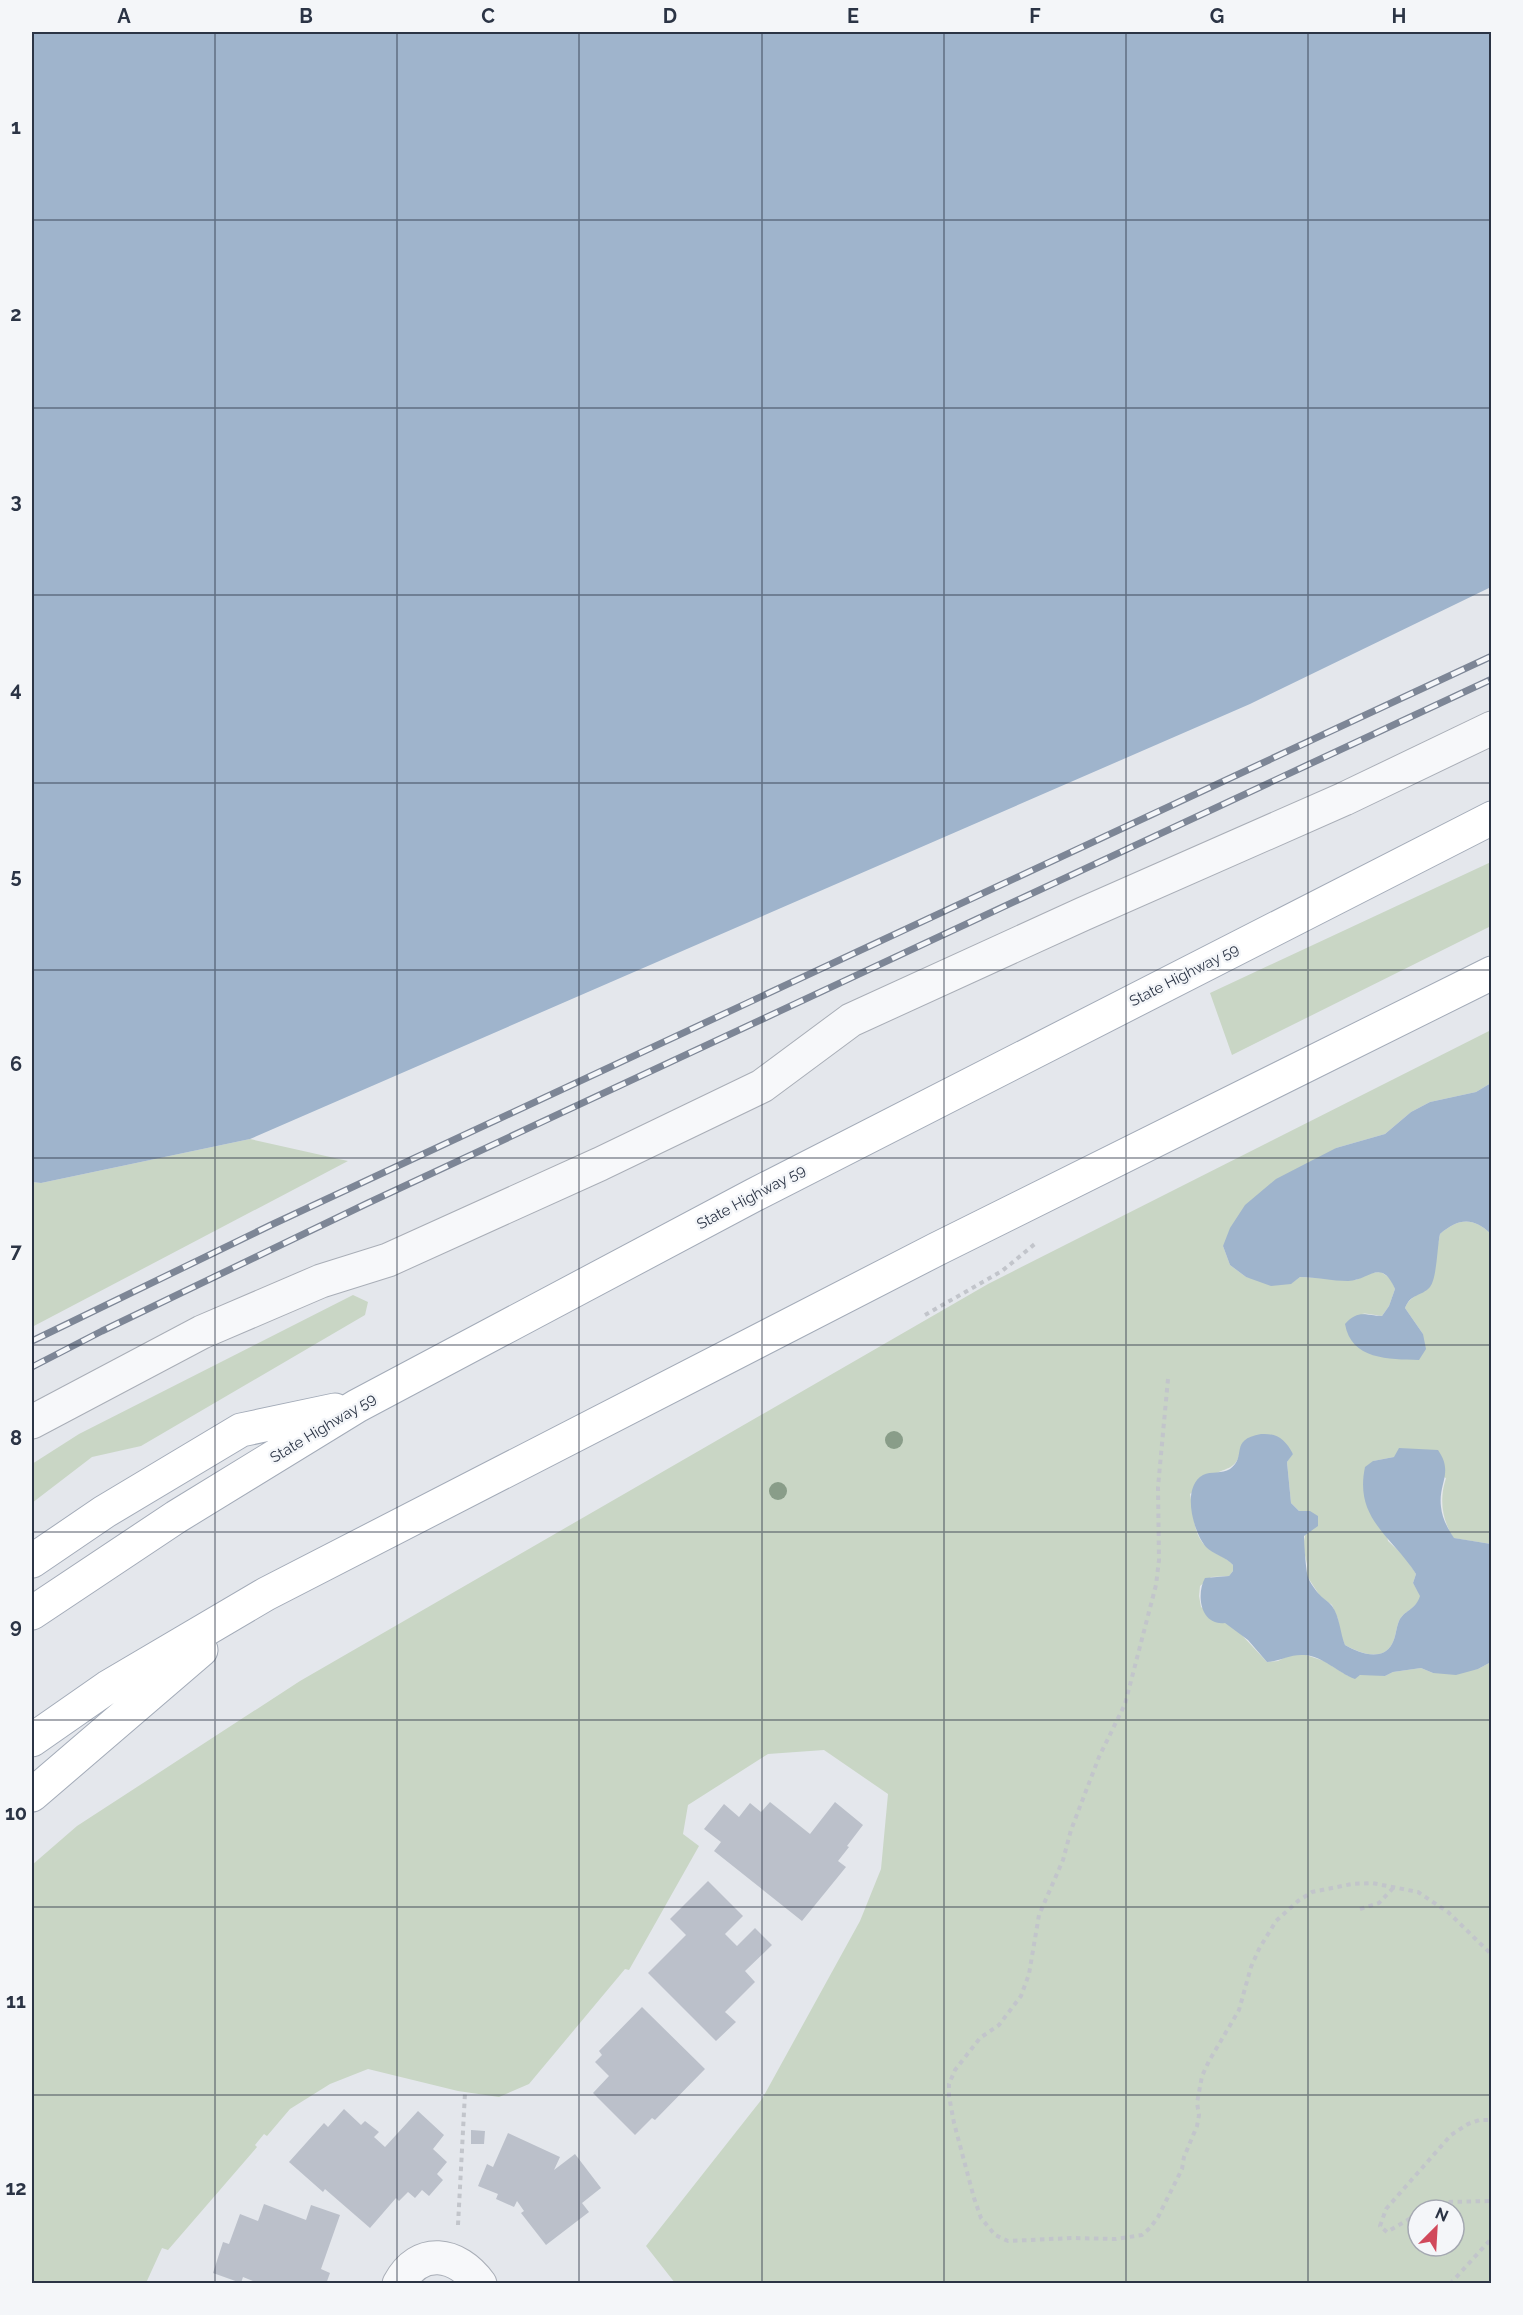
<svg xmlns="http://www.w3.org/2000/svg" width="1523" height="2315" viewBox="0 0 1523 2315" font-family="Raleway,sans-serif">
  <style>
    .green { fill: #c9d6c5; fill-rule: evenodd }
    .water { fill: #9fb4cc }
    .building { fill: #bbc0ca }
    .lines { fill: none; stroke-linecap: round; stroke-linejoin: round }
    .minor-casing { stroke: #a9aeb7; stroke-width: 35 }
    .major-casing { stroke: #a3abb8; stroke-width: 35 }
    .path { stroke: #c2c5cb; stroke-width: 4; stroke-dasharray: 4.5 4.5; stroke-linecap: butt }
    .minor { stroke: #f7f8fa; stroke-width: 33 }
    .major { stroke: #fff; stroke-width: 33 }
    .rail-casing { stroke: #7d8696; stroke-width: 7 }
    .rail { stroke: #f4f6f9; stroke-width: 4.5; stroke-dasharray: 14; stroke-linecap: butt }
    .tree { fill: #899d89 }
    .grid { fill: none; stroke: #2b3445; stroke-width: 1.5; stroke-opacity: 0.55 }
    .labels { text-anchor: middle; stroke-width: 5; stroke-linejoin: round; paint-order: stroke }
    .street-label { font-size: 15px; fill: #2b3445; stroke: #f4f6f9 }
    .neatline { fill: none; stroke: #2b3445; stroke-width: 2 }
    .grid-label { font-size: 20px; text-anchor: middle; font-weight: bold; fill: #2b3445 }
  </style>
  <rect width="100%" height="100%" fill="#e4e7ec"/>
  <path class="green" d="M 1491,862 L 1491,926 L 1232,1055 L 1210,993 Z
    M 1491,1030 L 1491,1083 L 1476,1092 L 1430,1102 L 1411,1112 L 1385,1134 L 1336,1148 L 1223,1246 L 1230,1265 L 1246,1277 L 1290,1284 L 1300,1277 L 1356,1280 L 1370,1273 L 1381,1272 L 1391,1279 L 1395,1289 L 1389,1306 L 1382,1316 L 1362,1313 L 1423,1334 L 1405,1308 C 1409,1299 1411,1300 1417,1294 C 1428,1281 1437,1251 1440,1234 C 1458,1219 1472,1216 1491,1234 L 1491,1544 L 1453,1538 C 1442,1518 1439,1500 1446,1478 L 1394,1457 L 1373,1461 L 1388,1541 L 1406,1558 L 1416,1574 L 1413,1583 L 1421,1596 C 1415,1611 1404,1610 1399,1621 C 1396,1628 1396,1637 1392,1644 C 1382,1662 1360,1653 1345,1645 L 1340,1633 L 1338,1619 L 1332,1605 L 1320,1596 L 1307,1576 L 1307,1564 L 1303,1546 L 1310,1511 L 1299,1511 L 1291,1503 L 1287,1462 L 1293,1453 L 1239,1456 C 1235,1468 1227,1468 1217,1473 C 1207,1478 1198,1488 1190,1494 C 1194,1512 1192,1537 1209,1549 C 1217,1555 1226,1557 1233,1565 L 1233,1571 L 1229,1576 L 1211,1577 L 1200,1586 L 1199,1596 L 1201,1607 L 1238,1631 L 1267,1662 L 1278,1661 L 1290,1655 L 1306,1655 L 1324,1661 L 1348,1676 L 1375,1674 L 1385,1676 L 1393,1672 L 1421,1668 L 1433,1673 L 1478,1669 L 1491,1662 L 1491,2283 L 675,2283 L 646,2246 L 762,2099 L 860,1921 L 881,1869 L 888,1794 L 824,1750 L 768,1754 L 688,1805 L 683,1834 L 699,1846 L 629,1970 L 625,1969 L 529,2084 L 499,2097 L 458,2091 L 368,2069 L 330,2084 L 290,2109 L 267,2136 L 264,2134 L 255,2145 L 257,2147 L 168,2250 L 162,2248 L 146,2283 L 32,2283 L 32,1865 L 77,1826 L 300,1681 L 988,1284 ZM 1418,2210 L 1454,2210 L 1454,2246 L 1418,2246 Z
    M 250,1139 L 348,1161 L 32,1327 L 32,1182 L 41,1183 Z
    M 353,1295 L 368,1302 L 365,1315 L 141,1446 L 92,1457 L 32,1503 L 32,1464 L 79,1434 Z"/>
  <path class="water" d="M 32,32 L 1491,32 L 1491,587 L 1250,704 L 250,1139 L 41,1183 L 32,1182 Z
    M 1491,1083 L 1491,1234 C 1472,1216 1458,1219 1440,1234 C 1437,1247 1437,1278 1430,1287 C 1421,1297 1411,1293 1405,1308 L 1423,1334 L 1426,1349 L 1419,1360 C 1389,1359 1351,1360 1345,1324 C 1359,1309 1365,1316 1382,1316 L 1389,1306 L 1395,1289 C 1381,1257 1369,1281 1348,1281 C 1332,1281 1316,1277 1300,1277 L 1291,1284 L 1271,1286 L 1246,1277 L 1230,1265 L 1223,1246 L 1230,1228 L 1245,1205 L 1276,1179 L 1336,1148 L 1385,1134 L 1411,1112 L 1430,1102 L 1476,1092 Z
    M 1261,1434 C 1277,1433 1285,1439 1293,1454 L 1287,1462 L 1291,1503 L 1299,1511 L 1310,1511 L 1318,1516 L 1318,1526 L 1304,1536 C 1304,1542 1306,1572 1308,1577 C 1310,1583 1315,1589 1318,1593 C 1322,1598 1328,1601 1332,1606 C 1340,1617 1340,1633 1345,1645 C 1359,1653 1382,1662 1392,1644 C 1396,1637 1396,1628 1399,1621 C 1404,1610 1415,1611 1420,1596 L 1413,1583 L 1416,1574 C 1392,1536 1354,1519 1365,1467 L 1373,1461 L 1394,1457 L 1399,1448 L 1438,1450 C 1454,1473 1438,1483 1441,1507 C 1442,1518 1448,1529 1454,1538 L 1491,1544 L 1491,1662 L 1478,1669 L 1456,1675 L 1433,1673 L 1421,1668 L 1393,1672 L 1385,1676 L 1360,1675 L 1355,1679 C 1338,1673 1323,1656 1304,1655 C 1290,1654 1281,1661 1267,1662 L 1248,1640 L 1225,1623 C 1200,1626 1196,1594 1205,1578 L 1229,1576 L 1233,1571 L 1233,1565 C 1226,1557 1213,1554 1206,1547 C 1193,1532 1181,1487 1203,1475 C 1211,1471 1222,1474 1230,1469 C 1248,1456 1228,1440 1261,1434 Z"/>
  <path class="building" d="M 770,1802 L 810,1834 L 835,1802 L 863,1825 L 847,1846 L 849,1847 L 838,1861 L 846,1867 L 802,1921 L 714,1851 L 721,1842 L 704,1829 L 724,1804 L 739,1817 L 750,1803 L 761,1812 Z
    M 708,1881 L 743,1916 L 725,1934 L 737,1946 L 755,1928 L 772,1945 L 745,1971 L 755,1982 L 725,2012 L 736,2022 L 716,2041 L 648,1973 L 686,1935 L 670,1919 Z
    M 642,2007 L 705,2069 L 655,2120 L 652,2118 L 635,2135 L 593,2093 L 609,2076 L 595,2062 L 602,2055 L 599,2051 Z
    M 344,2109 L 361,2125 L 365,2121 L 379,2132 L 374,2137 L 385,2147 L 418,2111 L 444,2135 L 433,2149 L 447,2162 L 437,2174 L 443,2180 L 429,2196 L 422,2190 L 415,2198 L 408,2192 L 399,2201 L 396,2198 L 370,2228 L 325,2189 L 323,2192 L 289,2162 L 324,2123 L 328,2127 Z
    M 471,2130 L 485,2131 L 484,2144 L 471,2144 Z
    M 508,2133 L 560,2157 L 554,2170 L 575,2154 L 601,2188 L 582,2203 L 589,2212 L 546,2245 L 521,2213 L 524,2211 L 517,2201 L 514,2207 L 496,2199 L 498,2194 L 478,2186 L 487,2164 L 493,2167 Z
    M 264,2204 L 306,2220 L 311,2205 L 340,2215 L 321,2269 L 330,2273 L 326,2284 L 260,2284 L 243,2277 L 241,2283 L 213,2273 L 223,2242 L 229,2244 L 240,2214 L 258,2221 Z"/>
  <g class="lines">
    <g class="minor-casing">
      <path id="minor" d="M 32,1422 L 202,1332 L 321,1281 L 388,1260 L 600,1164 L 762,1086 L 851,1020 L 1083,914 L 1344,799 L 1492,728
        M 399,2284 C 419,2246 457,2252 480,2284"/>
    </g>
    <g class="major-casing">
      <path id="major" d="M 32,1561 L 104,1512 L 241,1430 L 335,1410
        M 32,1613 L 176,1517 L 357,1406 L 754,1195 L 1492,818
        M 32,1740 L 108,1687 L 266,1594 L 937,1249 L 1492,973
        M 32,1795 L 201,1650"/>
    </g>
    <path class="path" d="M 925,1315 L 1002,1271 L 1036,1243
      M 1168,1379 L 1158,1487 L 1159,1560 L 1156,1585 L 1125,1704 L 1099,1757 L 1071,1830 L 1063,1860 L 1039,1915 L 1029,1974 L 1021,1996 L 999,2025 L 980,2038 L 955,2070 L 949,2084 L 949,2096 L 954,2123 L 974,2198 L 981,2218 L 995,2235 L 1008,2241 L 1072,2238 L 1116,2239 L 1142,2235 L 1150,2228 L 1158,2217 L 1182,2169 L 1184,2157 L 1197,2126 L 1199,2115 L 1197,2103 L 1202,2076 L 1209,2061 L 1239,2010 L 1251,1967 L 1259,1949 L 1276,1921 L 1298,1901 L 1312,1892 L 1352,1884 L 1372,1883 L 1418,1892 L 1448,1912 L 1492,1955
      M 1360,1909 L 1379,1903 L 1394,1887
      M 1423,2210 L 1445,2202 L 1492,2201
      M 1418,2214 L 1387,2232 L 1380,2226 L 1386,2209 L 1451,2135 L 1468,2124 L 1479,2120 L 1492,2120
      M 458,2225 L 465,2093
      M 1450,2284 L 1492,2238"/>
    <use href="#minor" class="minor"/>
    <use href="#major" class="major"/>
    <g class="rail-casing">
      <path id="rail" d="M 32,1341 L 271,1225 L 1492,656
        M 32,1367 L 102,1331 L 368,1203 L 1492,679"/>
    </g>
    <use href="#rail" class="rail"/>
  </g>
  <g class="tree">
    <circle cx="894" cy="1440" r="9"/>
    <circle cx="778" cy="1491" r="9"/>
  </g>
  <path class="grid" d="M 215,32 L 215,2284M 397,32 L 397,2284M 579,32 L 579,2284M 762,32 L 762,2284M 944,32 L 944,2284M 1126,32 L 1126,2284M 1308,32 L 1308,2284M 32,220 L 1492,220M 32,408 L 1492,408M 32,595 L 1492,595M 32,783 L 1492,783M 32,970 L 1492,970M 32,1158 L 1492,1158M 32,1345 L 1492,1345M 32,1532 L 1492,1532M 32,1720 L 1492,1720M 32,1907 L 1492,1907M 32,2095 L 1492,2095"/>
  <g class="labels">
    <g class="street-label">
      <text transform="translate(1184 975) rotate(-27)" y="5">State Highway 59</text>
      <text transform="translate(751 1197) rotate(-28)" y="5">State Highway 59</text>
      <text transform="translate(323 1428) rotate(-31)" y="5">State Highway 59</text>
    </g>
  </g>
  <rect width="1523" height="2315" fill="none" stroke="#f4f6f9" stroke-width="66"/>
  <g transform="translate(1436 2228) rotate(24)"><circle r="28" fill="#f4f6f9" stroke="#a4a8b1" stroke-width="1.5"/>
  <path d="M0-4.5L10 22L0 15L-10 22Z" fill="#d1495b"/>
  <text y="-9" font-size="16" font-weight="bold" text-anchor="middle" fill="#2b3445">N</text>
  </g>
  <rect x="33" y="33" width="1457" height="2249" class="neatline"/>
  <g class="grid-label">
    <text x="124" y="23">A</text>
    <text x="306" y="23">B</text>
    <text x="488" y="23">C</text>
    <text x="670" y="23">D</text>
    <text x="853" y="23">E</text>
    <text x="1035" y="23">F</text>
    <text x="1217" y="23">G</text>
    <text x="1399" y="23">H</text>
    <text x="16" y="134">1</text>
    <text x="16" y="321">2</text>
    <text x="16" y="508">3</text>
    <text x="16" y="696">4</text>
    <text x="16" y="883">5</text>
    <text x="16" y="1071">6</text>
    <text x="16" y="1258">7</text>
    <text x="16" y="1445">8</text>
    <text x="16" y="1633">9</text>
    <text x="16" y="1820">10</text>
    <text x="16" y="2008">11</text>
    <text x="16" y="2195">12</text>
  </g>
</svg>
